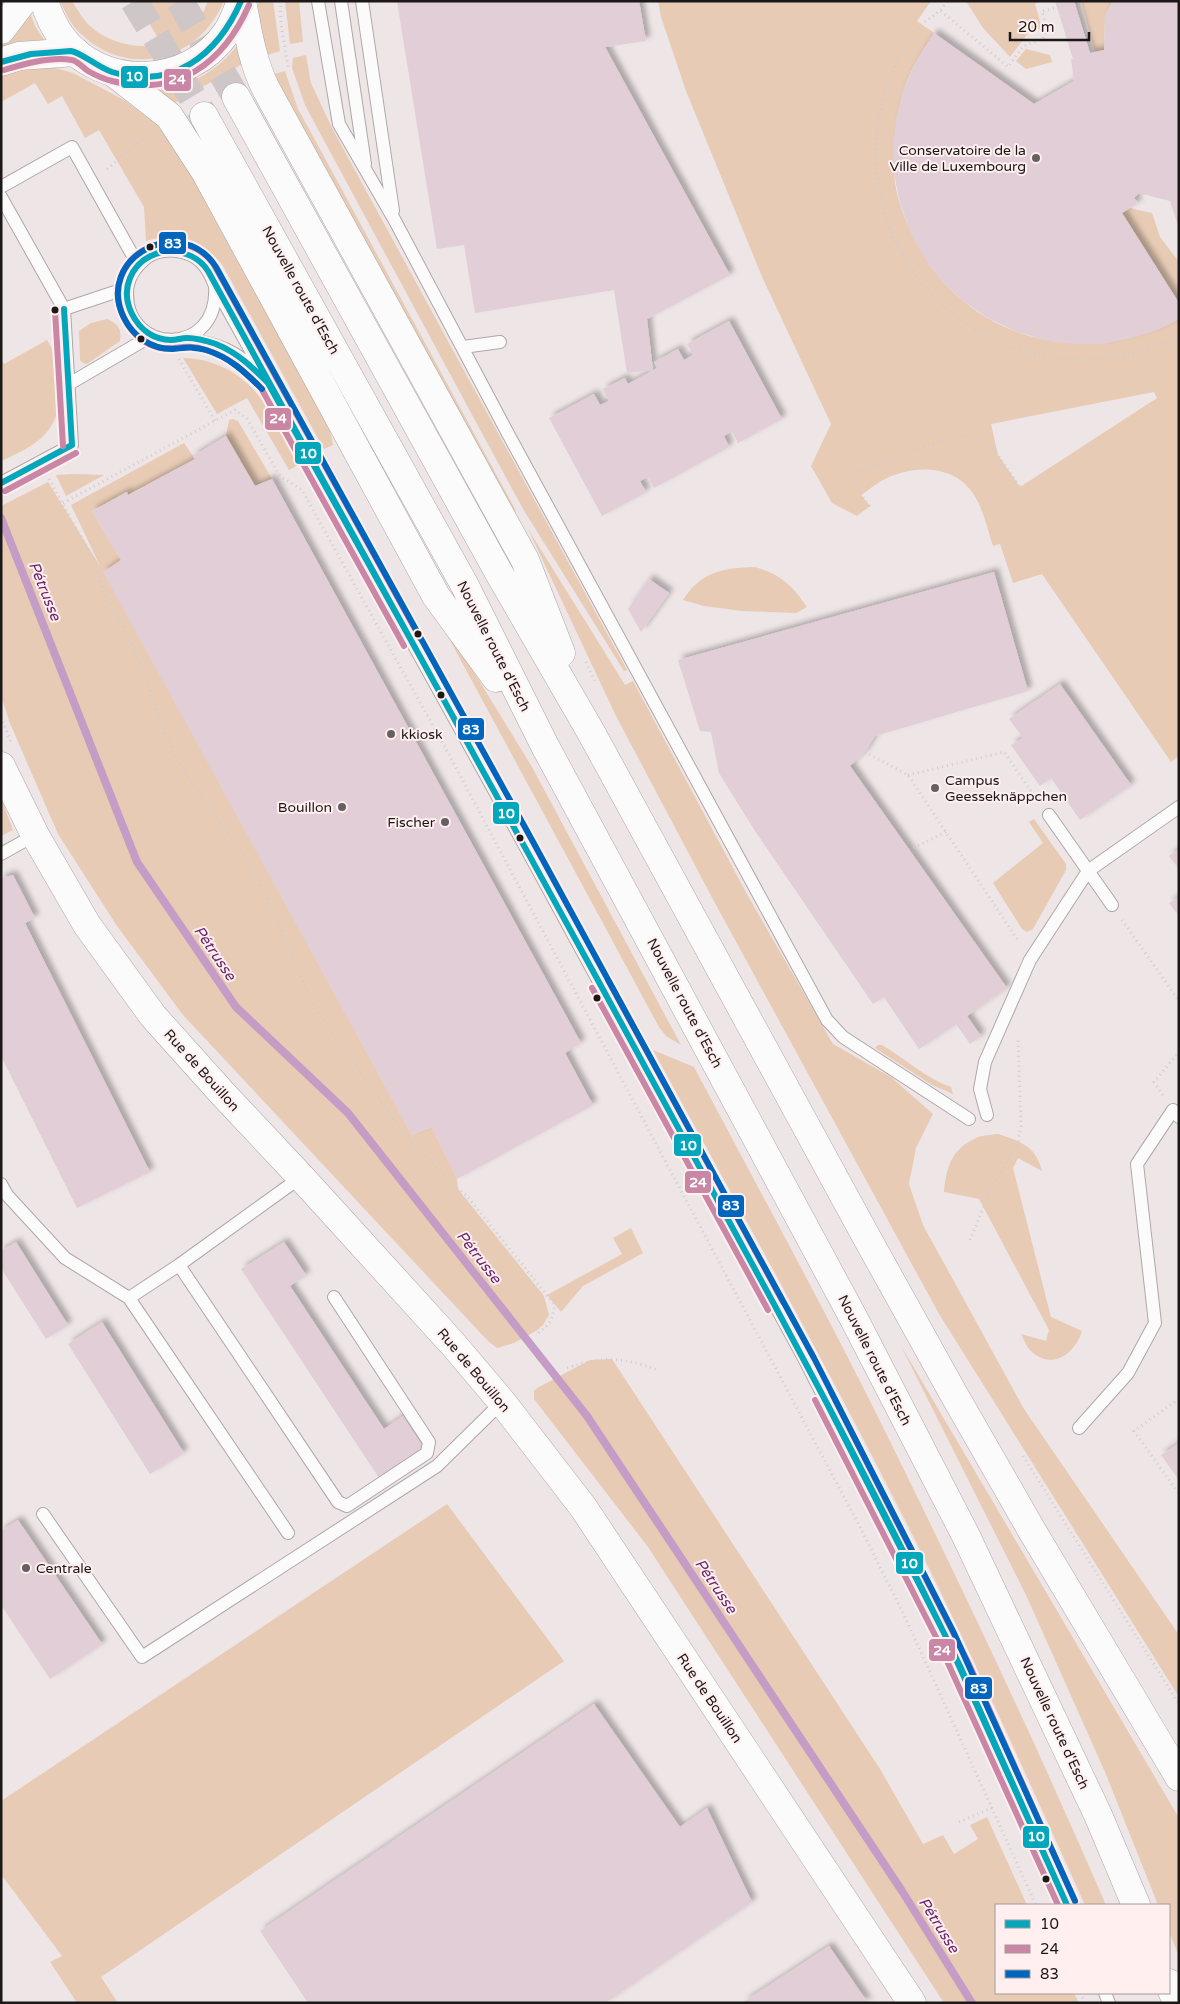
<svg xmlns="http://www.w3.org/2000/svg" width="1180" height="2004" viewBox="0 0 1180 2004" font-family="'Varela Round',sans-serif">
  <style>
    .green { fill: #e7cbb5; fill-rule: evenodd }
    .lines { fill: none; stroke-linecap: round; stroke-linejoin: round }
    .stream { stroke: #c59cc5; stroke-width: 8 }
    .building { fill: #e1ced6; filter: url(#shadow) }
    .trunk-tunnel { stroke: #cfc6c7; stroke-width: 28; stroke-dasharray: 28 14; stroke-linecap: butt }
    .service-casing { stroke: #aea7a8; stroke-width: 14 }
    .tertiary-casing { stroke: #aea7a8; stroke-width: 29 }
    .secondary-casing { stroke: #aea7a8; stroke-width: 29 }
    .trunk-casing { stroke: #aea7a8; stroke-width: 29 }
    .path { stroke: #d0cdcd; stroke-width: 3; stroke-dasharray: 1 4; stroke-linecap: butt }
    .service { stroke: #fcfbfb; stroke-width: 12 }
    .tertiary { stroke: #fcfbfb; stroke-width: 28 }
    .secondary { stroke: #fcfbfb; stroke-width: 28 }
    .trunk { stroke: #fcfbfb; stroke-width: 28 }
    .bus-1-casing { stroke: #ffefef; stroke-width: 10 }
    .bus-2-casing { stroke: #ffefef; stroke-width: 10 }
    .bus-3-casing { stroke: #ffefef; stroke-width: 10 }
    .bus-1 { stroke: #03a7bc; stroke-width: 6 }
    .bus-2 { stroke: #c987a5; stroke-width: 6 }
    .bus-3 { stroke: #0065bd; stroke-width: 6 }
    .poi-dot { fill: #666060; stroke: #ffefef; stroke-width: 2 }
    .bus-dot { fill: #1d1818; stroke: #ffefef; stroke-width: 2 }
    .labels { text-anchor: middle; stroke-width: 4; stroke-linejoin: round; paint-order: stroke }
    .poi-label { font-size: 14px; fill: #1d1818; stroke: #ffefef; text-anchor: end }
    .street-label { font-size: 14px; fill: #1d1818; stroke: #ffefef }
    .water-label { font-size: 15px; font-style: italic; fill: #69266d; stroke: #ffefef }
    .line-badge { stroke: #ffefef; stroke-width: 2 }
    .badge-label { font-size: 14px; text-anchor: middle; font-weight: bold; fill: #fff }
  </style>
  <defs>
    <filter id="shadow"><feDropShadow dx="4.5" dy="-4.5" stdDeviation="2.5" flood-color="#0004"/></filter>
  </defs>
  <rect width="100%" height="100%" fill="#eee5e6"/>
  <path class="green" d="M 60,1 L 72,1 C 78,10 83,20 91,27 C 108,42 139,51 161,43 L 136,1 L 183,1 L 195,22 L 202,15 L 208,1 L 224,1 C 199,61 128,80 80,33 C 71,25 65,12 60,1 Z
    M 258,1 L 273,1 L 280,51 L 264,56 L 258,23 Z
    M 285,1 L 299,1 L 303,42 L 290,44 Z
    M 658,1 L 931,1 L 917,21 L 934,33 C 923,50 912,67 905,86 C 898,106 897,125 896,146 C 895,155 894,164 894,172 C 895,197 906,223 917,244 C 969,341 1084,369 1179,319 L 1179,756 L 1171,762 L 1042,574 L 1013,583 L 1000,544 L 993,546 C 987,528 983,507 972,492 C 953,465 915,465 887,478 C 878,482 870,489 861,495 L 870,506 L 857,516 L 832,503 L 811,466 L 831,424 L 763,279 L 686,91 L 661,17 ZM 1154,392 L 1157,398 L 1020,487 L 998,455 L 991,424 Z
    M 966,1 L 1041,1 L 1035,4 L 1042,28 L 1029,32 L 1010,57 L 983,28 Z
    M 1081,1 L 1113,1 L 1105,15 L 1104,50 L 1095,52 Z
    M 28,7 L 35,26 L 47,44 L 1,51 L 1,43 Z
    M 240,42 L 244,63 L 171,105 L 154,91 C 190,86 218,72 240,42 Z
    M 1026,49 L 1050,55 L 1052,62 L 1026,69 L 1016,61 Z
    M 306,55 L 311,83 L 332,128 L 627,670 L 624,671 L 523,509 L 314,122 L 305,105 L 292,68 L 293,58 Z
    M 37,66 L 56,68 L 73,73 L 124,100 L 157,125 L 178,151 L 328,421 L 333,445 L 324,449 L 223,266 C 201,239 180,230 146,241 L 144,207 L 99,130 L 85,138 L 62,96 L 48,104 L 35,83 L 1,102 L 1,77 L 10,71 Z
    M 285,71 L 298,109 L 308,127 L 515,509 L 519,531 L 271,75 Z
    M 1130,208 L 1152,213 L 1160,237 L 1179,262 L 1179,303 L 1122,213 Z
    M 107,319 C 118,324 122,329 120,341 L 87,364 L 83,363 L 80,360 L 79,331 L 91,323 Z
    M 47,340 L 52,349 L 58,409 C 52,438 26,450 1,461 L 1,360 L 4,364 Z
    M 183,358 C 249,360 273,413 300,464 L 289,470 L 247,398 L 217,414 Z
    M 233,419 L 238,421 L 272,479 L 255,486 L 226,436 L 229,420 Z
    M 184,443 L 195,459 L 128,495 L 126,492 L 92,511 L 121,560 L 104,572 L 412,1135 L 432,1127 L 457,1179 L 458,1189 L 544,1296 L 549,1315 L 543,1325 L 536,1331 L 514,1343 L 497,1348 L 488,1341 L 183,1015 L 117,926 L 58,834 L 9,721 L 1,695 L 1,506 L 48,482 L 100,566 L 71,505 Z
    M 73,474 L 104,475 L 66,496 L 56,475 Z
    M 528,529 L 625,685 L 633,681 L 748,896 L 833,1044 L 891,1077 L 933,1114 L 916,1148 L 909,1184 L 923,1225 L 1024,1409 L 1179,1635 L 1179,1697 L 939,1314 L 716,905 L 616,716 Z
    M 755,567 C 781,575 792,585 807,607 L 796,613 L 742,611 L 704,606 L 683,600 C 701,571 724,568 755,567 Z
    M 418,581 L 532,767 L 681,1045 L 666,1036 L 659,1027 Z
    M 1,798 L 13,830 L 1,836 Z
    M 1034,819 L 1066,864 L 1066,870 L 1033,929 L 1027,932 L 1022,929 L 993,883 L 1043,843 L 1029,822 Z
    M 878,1045 L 882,1045 C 906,1059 925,1078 951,1087 L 953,1094 L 932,1085 L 875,1048 Z
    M 653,1050 L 694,1067 C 757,1186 822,1304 882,1425 C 960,1583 1036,1743 1106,1905 L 1085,1905 C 1029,1781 973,1656 912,1534 C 830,1371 741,1211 653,1050 Z
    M 998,1134 C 1020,1141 1036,1146 1042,1171 L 1018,1158 L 1013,1168 L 1051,1317 L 1082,1331 C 1075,1354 1052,1371 1031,1351 C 1026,1347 1024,1339 1021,1334 L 1046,1341 L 1049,1330 L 979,1199 L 944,1192 C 946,1169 951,1150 974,1139 C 980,1135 990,1135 998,1134 Z
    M 631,1228 L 643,1253 L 583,1286 L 561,1312 L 547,1295 L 622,1254 L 613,1238 Z
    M 900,1344 L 1179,1818 L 1179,1956 L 1169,1932 L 1169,1905 L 1158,1905 L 1105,1772 L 1026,1595 Z
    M 612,1359 L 880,1769 L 923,1844 L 943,1835 L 954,1854 L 978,1839 L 970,1825 L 987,1817 L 1027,1905 L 996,1905 L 996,1993 L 1074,1993 L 1079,2003 L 944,2003 L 648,1547 L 534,1399 L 534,1391 L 537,1388 L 590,1360 Z
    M 447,1504 L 564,1661 L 101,1977 L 118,2003 L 77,2003 L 50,1962 L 62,1956 L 3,1877 L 1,1877 L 1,1801 Z"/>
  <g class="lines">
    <path class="stream" d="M 1,518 L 137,862 L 236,1007 L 348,1113 L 587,1416 L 902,1891 L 972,2003"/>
  </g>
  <path class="building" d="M 397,1 L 639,1 L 646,41 L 605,47 L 730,275 L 647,319 L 653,370 L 627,373 L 614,290 L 475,313 L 464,245 L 437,249 Z
    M 1055,1 L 1074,1 L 1090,53 L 1104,50 L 1105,15 L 1113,1 L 1179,1 L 1179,229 L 1170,201 L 1139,193 L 1134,198 L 1138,203 L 1122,213 L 1179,303 L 1179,319 L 1160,329 L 1132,338 L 1102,344 L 1073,344 L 1044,340 L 1015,331 L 988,318 L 963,301 L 942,281 L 924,257 L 910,231 L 900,203 L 894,173 L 893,144 L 897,114 L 905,86 L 918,58 L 934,33 L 1034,104 L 1074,81 L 1071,59 L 1073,59 Z
    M 729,321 L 782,419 L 738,443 L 732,431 L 724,436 L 729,447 L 654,488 L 648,477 L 640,481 L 646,492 L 602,516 L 549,418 L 594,394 L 600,405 L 609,401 L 603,389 L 625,378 L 628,384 L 657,368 L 654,362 L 678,349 L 684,360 L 693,355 L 687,344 Z
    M 226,436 L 255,486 L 272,479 L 581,1043 L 565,1053 L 593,1105 L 457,1179 L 432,1127 L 412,1135 L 103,572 L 121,560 L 92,511 L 127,492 L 128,495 L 195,459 L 193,456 Z
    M 994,572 L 1028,691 L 875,736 L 865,752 L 850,766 L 1007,988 L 967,1016 L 981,1036 L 970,1044 L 956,1024 L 919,1049 L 884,997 L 873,1004 L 755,831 L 719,773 L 711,732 L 700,731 L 678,660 Z
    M 649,579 L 669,593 L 641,632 L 628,609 Z
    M 1060,684 L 1131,785 L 1080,820 L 1051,778 L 1040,786 L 1011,745 L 1023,738 L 1009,719 Z
    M 1179,849 L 1179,869 L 1169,856 Z
    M 13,875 L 35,918 L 25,923 L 150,1172 L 77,1208 L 1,1056 L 1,878 Z
    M 1179,897 L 1179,916 L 1169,903 Z
    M 16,1242 L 68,1325 L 46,1339 L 1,1268 L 1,1251 Z
    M 284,1242 L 306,1275 L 290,1286 L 384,1429 L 403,1416 L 424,1448 L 379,1478 L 241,1269 Z
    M 102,1322 L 184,1453 L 150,1474 L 68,1344 Z
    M 1179,1443 L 1179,1480 L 1161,1455 Z
    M 18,1520 L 102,1644 L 50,1679 L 1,1605 L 1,1531 Z
    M 594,1704 L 680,1827 L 707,1808 L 752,1902 L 605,2003 L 308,2003 L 260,1931 Z
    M 829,1946 L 868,2003 L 742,2003 Z"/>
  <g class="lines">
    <path class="trunk-tunnel" d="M 134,1 L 204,116
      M 180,1 L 236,97"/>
    <g class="service-casing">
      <path id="service" d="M 318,1 L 339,124 L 394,219 L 506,430 L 827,1020 L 843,1037 L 969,1119
        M 341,1 L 365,164
        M 362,1 L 393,211
        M 1,187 L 72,147 L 138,265
        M 1,197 L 64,309 L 72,445 L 1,483
        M 215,286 C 220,357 126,356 127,293 C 127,278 135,267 146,258 C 162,246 189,249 202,263 C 209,270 212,278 215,286 L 524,844 L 806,1362 L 945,1635 L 1067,1905
        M 64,309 L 127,288
        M 186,338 C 219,345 234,349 259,373
        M 463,347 L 500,342
        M 69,384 L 151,336
        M 1049,815 L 1112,905
        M 1,854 L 35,835
        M 987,1115 L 980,1089 L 985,1062 L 1030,960 L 1088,871 L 1179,807
        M 301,1177 L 179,1265 L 338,1502 L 347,1506 L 427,1453 L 429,1442 L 334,1297
        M 1,1184 L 7,1195 L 65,1258 L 129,1298
        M 179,1265 L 129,1298 L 288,1533
        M 1079,1428 L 1128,1373 L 1155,1323 L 1137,1164 L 1173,1110 L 1179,1117
        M 43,1514 L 142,1657 L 437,1466 L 502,1402
        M 1105,1993 L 1109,2003"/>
    </g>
    <g class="tertiary-casing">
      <path id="tertiary" d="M 1,30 L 23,1
        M 1,62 L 19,56 L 76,52
        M 1,766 L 35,835 L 87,925 L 153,1016 L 223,1094 L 301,1177 L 452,1343 L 502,1402 L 583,1507 L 912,2003"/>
    </g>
    <g class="secondary-casing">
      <path id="secondary" d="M 44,1 C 48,13 53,25 60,35 C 100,92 189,88 227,32 C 233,23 237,12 241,1"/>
    </g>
    <g class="trunk-casing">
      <path id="trunk" d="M 242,1 C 248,32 252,61 266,89 L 525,560 L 561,653
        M 114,73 L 169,116 L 206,173 L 436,596 L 496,678
        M 236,97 L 499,573 L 592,734 L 867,1238 L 952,1391 L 1031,1529 L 1179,1777
        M 204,116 L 464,584 L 545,746 L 853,1317 L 966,1536 L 1098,1815 L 1136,1905
        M 1169,1983 L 1177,2003"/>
    </g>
    <path class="path" d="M 280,1 L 281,24 L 288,67
      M 947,1 C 939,15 930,17 919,26 C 903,42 886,82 882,104 C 842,280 1018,415 1179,337
      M 941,11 L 1008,67 L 1023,46 L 1043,39 L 1047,30 L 1042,11 L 1066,5
      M 107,169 L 148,134
      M 179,359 L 215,421
      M 49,479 L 97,566 L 105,594 L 133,646 L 176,760 L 245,857 L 264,891 L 314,1007 L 408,1139 L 458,1189 L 466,1195 L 554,1304 C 554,1318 550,1325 538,1333
      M 63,503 L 235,410 L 247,419 L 280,476 L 302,490 L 447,751 L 859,1525 L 904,1615 L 1036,1905
      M 870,506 L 861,495 L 851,474 L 958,434 L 983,441 L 998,455 L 1020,487
      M 586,662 L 595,681
      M 1,717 L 11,742
      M 865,752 L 908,775 L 1019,942
      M 908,775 L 1004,752 L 1038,801
      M 909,850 L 946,832
      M 1122,920 L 1179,1001
      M 1163,1095 L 1154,1082 L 1179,1052
      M 970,1240 L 991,1189 L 1018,1143 L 1021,1126 L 1018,1038
      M 567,1368 C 603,1356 622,1357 658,1370
      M 1179,1399 L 1134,1431 L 1179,1494
      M 1023,1456 L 1179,1704
      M 959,1822 L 992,1808
      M 1080,1993 L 1085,2003"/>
    <use href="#service" class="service"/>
    <use href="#tertiary" class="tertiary"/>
    <use href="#secondary" class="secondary"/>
    <use href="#trunk" class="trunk"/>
    <g class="bus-1-casing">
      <path id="bus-1" d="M 1,62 L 31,54 L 71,51 C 82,53 99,68 112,72 C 173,91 218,54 241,1
        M 169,251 C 186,252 199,257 208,271 L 412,642 L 268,383 C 252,367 238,353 216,344 C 207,341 197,338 187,338 C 181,338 177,340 171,340 C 154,340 140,330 132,314 C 126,302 125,290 130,278 C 137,261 152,253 169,251 Z
        M 64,309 L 72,445
        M 1,483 L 72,445
        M 412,642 L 600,984
        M 412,642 L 600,984
        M 600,984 L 775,1306
        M 600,984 L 775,1306
        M 775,1306 L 823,1396
        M 775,1306 L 823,1396
        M 823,1396 C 870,1485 916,1575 960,1666 L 1067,1905 L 945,1635 Z"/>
    </g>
    <g class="bus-2-casing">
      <path id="bus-2" d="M 4,70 C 23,64 52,56 72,60 C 78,61 83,68 88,71 C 95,75 104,79 112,81 C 178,98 224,62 249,5
        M 55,310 L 63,446
        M 5,491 L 76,453
        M 404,646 L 261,388 C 245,372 231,358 209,351 C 201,348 191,346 183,347 C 175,348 168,349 160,348 C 130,341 111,306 121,277 C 135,238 188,231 213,263 L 420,638
        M 608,980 L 783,1302
        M 592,988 L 768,1310
        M 831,1392 L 968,1662 L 1075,1901
        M 815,1400 L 937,1639 L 1058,1905"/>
    </g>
    <g class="bus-3-casing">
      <path id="bus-3" d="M 262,389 C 245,372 229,357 206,350 C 193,346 185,348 172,349 C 151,349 133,336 124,318 C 94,258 181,212 216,267 L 532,840 L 814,1358 L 953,1631 L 1075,1901"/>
    </g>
    <use href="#bus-1" class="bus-1"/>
    <use href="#bus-2" class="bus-2"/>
    <use href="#bus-3" class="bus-3"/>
  </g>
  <g class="poi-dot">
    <circle cx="1036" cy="158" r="5"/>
    <circle cx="391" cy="734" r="5"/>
    <circle cx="935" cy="788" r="5"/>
    <circle cx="342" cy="807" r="5"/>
    <circle cx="445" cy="822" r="5"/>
    <circle cx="26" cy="1568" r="5"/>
  </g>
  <g class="bus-dot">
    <circle cx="150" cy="247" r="4.5"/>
    <circle cx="55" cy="310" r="4.5"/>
    <circle cx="141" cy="339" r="4.5"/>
    <circle cx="418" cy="634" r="4.5"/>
    <circle cx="441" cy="695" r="4.5"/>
    <circle cx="520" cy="838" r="4.5"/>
    <circle cx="597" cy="998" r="4.5"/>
    <circle cx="1046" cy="1879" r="4.5"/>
  </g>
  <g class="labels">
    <g class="poi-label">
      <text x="1026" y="155">Conservatoire de la<tspan x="1026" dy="16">Ville de Luxembourg</tspan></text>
      <text x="401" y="739" text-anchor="start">kkiosk</text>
      <text x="945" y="785" text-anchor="start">Campus<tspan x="945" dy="16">Geesseknäppchen</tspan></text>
      <text x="332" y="812">Bouillon</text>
      <text x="435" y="827">Fischer</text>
      <text x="36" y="1573" text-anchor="start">Centrale</text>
    </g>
    <g class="street-label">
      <text transform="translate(301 290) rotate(61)" y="5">Nouvelle route d'Esch</text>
      <text transform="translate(494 646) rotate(63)" y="5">Nouvelle route d'Esch</text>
      <text transform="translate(685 1003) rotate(62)" y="5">Nouvelle route d'Esch</text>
      <text transform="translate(202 1070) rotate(48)" y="5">Rue de Bouillon</text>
      <text transform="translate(875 1360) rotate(63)" y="5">Nouvelle route d'Esch</text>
      <text transform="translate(474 1370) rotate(50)" y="5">Rue de Bouillon</text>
      <text transform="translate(710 1698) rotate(56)" y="5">Rue de Bouillon</text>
      <text transform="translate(1055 1723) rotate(65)" y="5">Nouvelle route d'Esch</text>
    </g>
    <g class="water-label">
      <text transform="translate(45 591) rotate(68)" y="5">Pétrusse</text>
      <text transform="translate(215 953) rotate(56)" y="5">Pétrusse</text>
      <text transform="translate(479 1257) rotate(52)" y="5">Pétrusse</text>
      <text transform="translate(716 1586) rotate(56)" y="5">Pétrusse</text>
      <text transform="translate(939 1925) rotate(58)" y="5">Pétrusse</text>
    </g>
  </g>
  <g class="line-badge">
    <rect x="120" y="65" width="29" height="24" rx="5" fill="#03a7bc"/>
    <rect x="163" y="68" width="29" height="24" rx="5" fill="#c987a5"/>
    <rect x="158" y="231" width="29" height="24" rx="5" fill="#0065bd"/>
    <rect x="264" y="407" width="28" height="24" rx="5" fill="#c987a5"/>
    <rect x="294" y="441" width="28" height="24" rx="5" fill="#03a7bc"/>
    <rect x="457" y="717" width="28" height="24" rx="5" fill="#0065bd"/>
    <rect x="492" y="801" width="28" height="24" rx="5" fill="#03a7bc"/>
    <rect x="673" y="1133" width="29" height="24" rx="5" fill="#03a7bc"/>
    <rect x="684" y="1170" width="28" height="24" rx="5" fill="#c987a5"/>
    <rect x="717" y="1194" width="28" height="24" rx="5" fill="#0065bd"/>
    <rect x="895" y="1551" width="29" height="24" rx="5" fill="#03a7bc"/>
    <rect x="928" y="1638" width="28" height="24" rx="5" fill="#c987a5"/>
    <rect x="964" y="1676" width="29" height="24" rx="5" fill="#0065bd"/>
    <rect x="1022" y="1825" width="28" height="24" rx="5" fill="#03a7bc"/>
  </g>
  <g class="badge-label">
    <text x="134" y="81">10</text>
    <text x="177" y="84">24</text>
    <text x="173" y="248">83</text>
    <text x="278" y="423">24</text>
    <text x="308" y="458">10</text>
    <text x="471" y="734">83</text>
    <text x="506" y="818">10</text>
    <text x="688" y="1150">10</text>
    <text x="698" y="1187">24</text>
    <text x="731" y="1210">83</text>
    <text x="909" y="1568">10</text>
    <text x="942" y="1655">24</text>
    <text x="979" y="1693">83</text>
    <text x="1036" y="1841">10</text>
  </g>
  <rect width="1180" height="2004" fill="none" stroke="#1d1818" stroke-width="5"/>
  <rect x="995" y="1904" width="175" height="90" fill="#ffefef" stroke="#a59999"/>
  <rect x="1005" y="1920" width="25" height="8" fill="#03a7bc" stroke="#a59999"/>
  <text x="1040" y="1929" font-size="15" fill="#1d1818">10</text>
  <rect x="1005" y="1945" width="25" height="8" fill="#c987a5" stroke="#a59999"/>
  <text x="1040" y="1954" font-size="15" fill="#1d1818">24</text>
  <rect x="1005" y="1970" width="25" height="8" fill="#0065bd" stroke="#a59999"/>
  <text x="1040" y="1979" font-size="15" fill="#1d1818">83</text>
  <path d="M1010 32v8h79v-8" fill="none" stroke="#1d1818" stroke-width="2.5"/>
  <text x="1018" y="32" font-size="15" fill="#1d1818" stroke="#ffefef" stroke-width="4" paint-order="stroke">20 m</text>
</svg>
